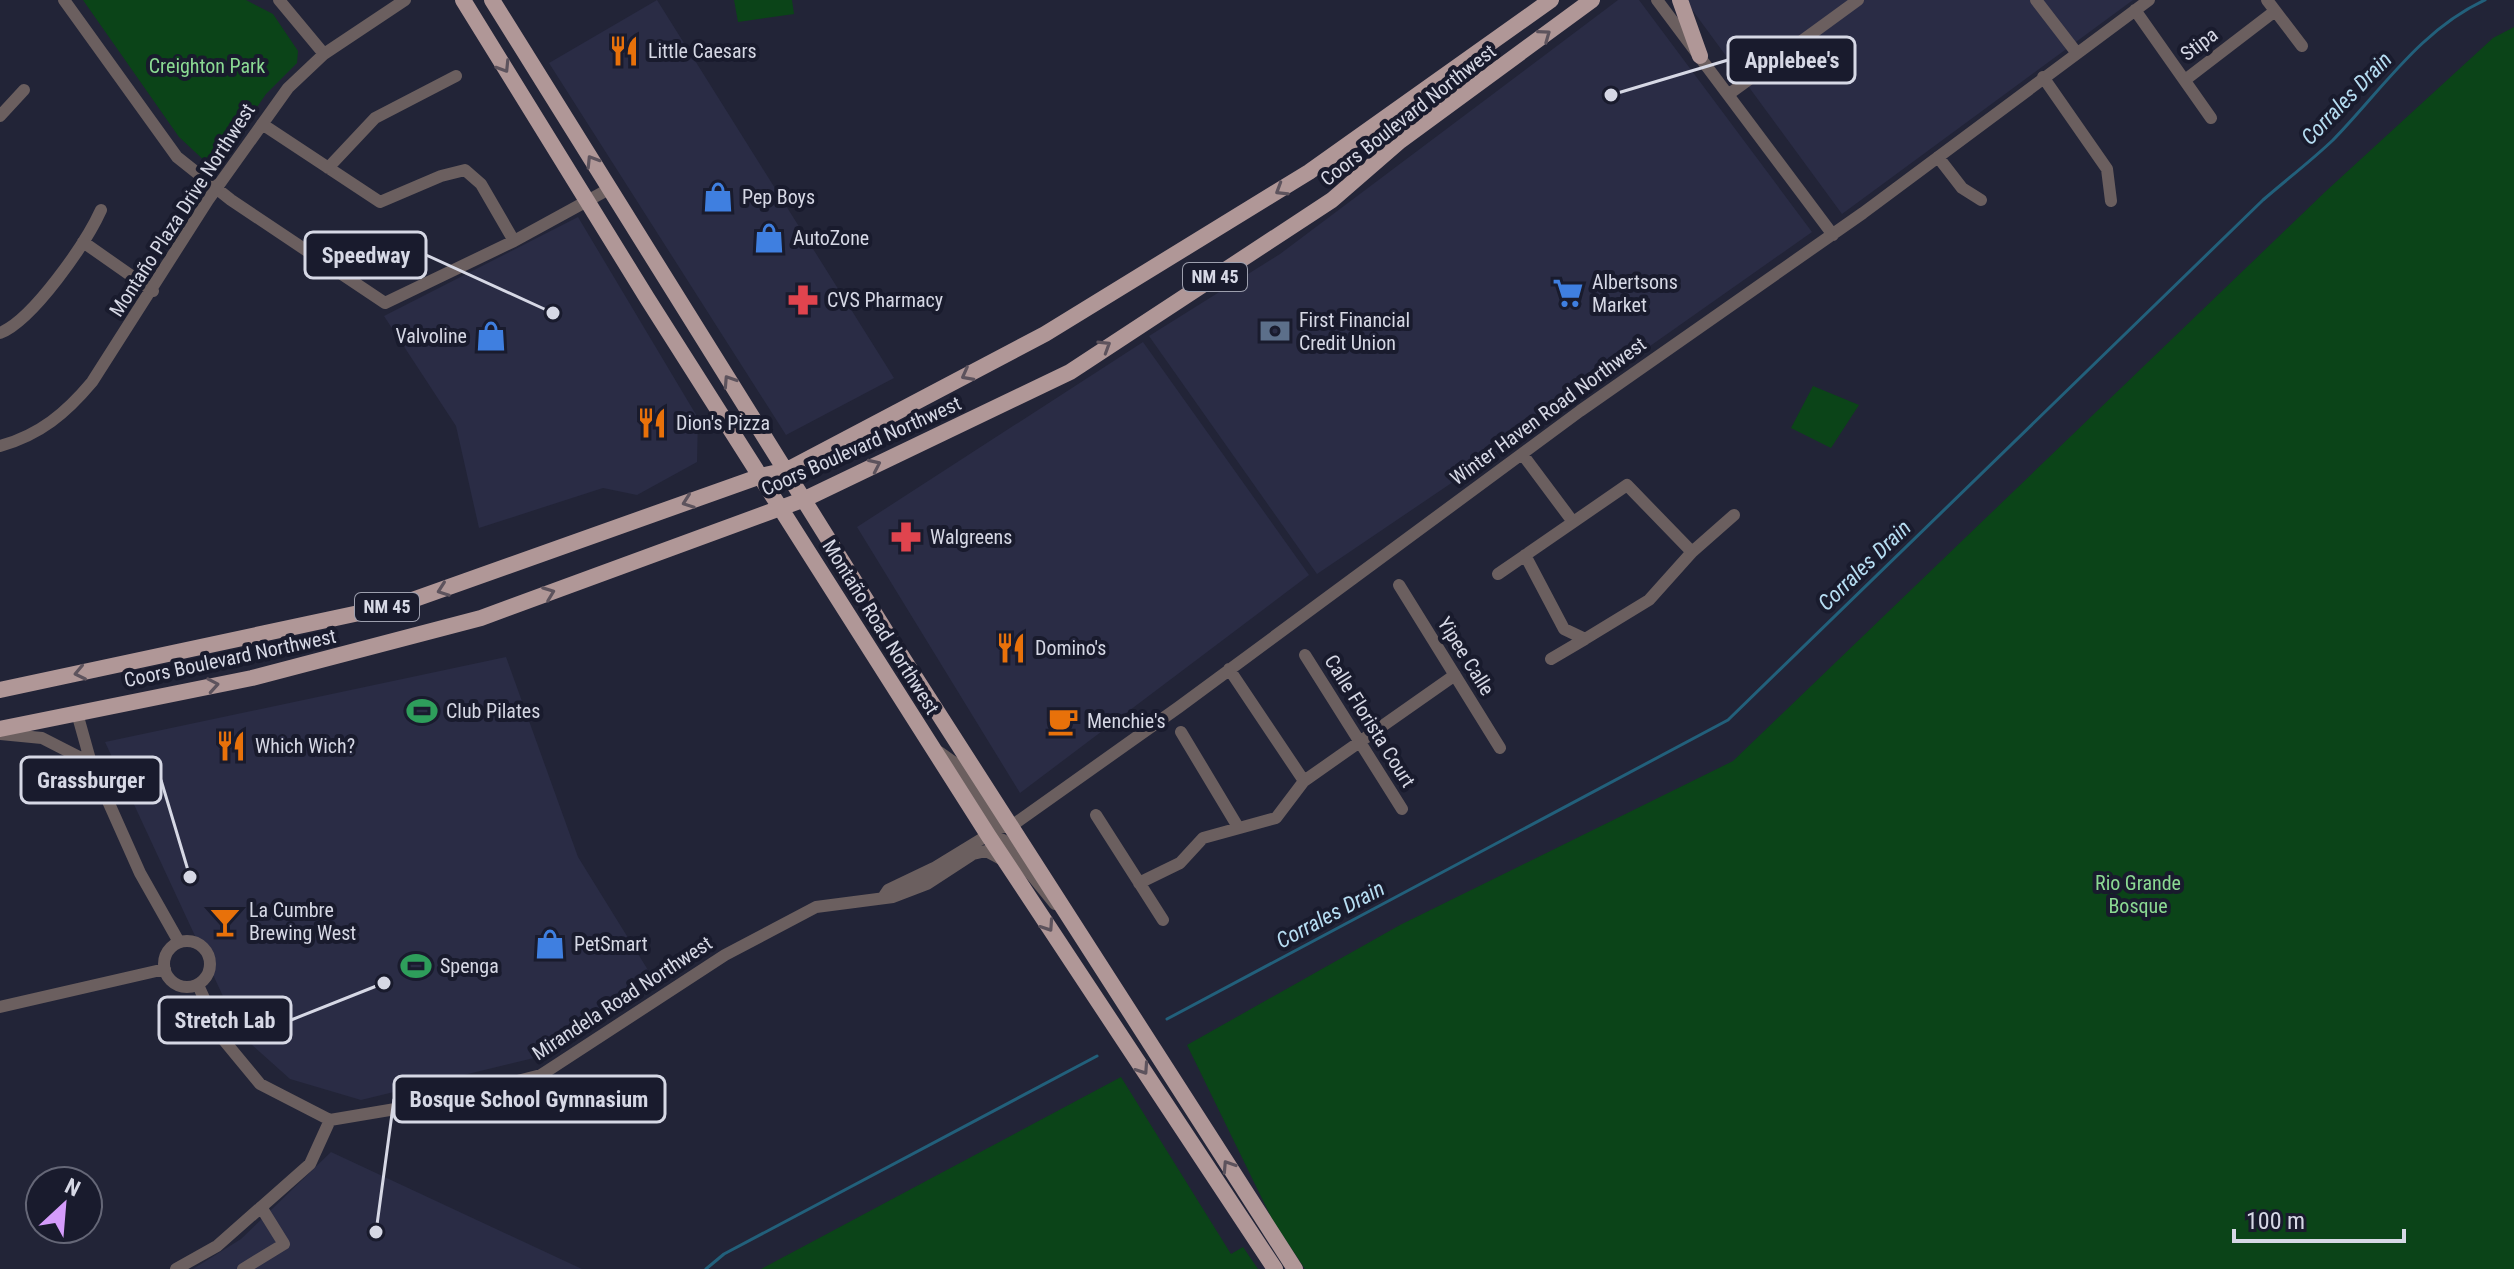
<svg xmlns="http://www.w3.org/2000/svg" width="2514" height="1269" viewBox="0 0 2514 1269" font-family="'Roboto Condensed',sans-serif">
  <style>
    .built { fill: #2a2c45 }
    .green { fill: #0b4418 }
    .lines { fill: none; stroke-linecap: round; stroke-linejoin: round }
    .stream { stroke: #22607b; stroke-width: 3 }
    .minor { stroke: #6b5f5f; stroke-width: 12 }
    .major { stroke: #b09797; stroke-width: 16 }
    .oneway { stroke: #5d535d }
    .labels { text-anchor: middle; stroke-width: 8; stroke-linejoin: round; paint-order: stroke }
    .shield { fill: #191b2d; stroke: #9d9fae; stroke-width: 2 }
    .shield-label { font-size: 18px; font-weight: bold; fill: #d6d8e5 }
    .street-label { font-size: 20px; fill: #d6d8e5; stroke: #191b2d }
    .poi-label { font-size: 20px; fill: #d6d8e5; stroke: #191b2d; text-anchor: start }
    .park-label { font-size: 20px; fill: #8bda93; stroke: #191b2d }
    .water-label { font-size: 22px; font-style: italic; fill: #b6ddf2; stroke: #191b2d }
    .leader { fill: none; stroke: #d6d8e5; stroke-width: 3 }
    .callout-dot { fill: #d6d8e5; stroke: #191b2d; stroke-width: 3 }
    .callout { fill: #191b2d; stroke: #d6d8e5; stroke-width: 3 }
    .callout-label { font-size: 22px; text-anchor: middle; font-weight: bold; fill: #d6d8e5 }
  </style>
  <rect width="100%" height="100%" fill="#222437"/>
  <path class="built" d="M 657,0 L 894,378 L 786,435 L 549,63 Z
    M 1618,0 L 1639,0 L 1812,232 L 1555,413 L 1317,574 L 1149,336 L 1280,254 Z
    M 1685,0 L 2133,0 L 1842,214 Z
    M 578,217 L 698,418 L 697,462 L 637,495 L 603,488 L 479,528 L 456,426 L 384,316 Z
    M 1143,342 L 1309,575 L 1020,793 L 857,527 Z
    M 506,657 L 578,857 L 656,983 L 538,1057 L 361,1100 L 290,1079 L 241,1035 L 105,742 Z
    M 331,1152 L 582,1269 L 193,1269 L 241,1239 Z"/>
  <path class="green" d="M 83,0 L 246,0 L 273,14 L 298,51 L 297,63 L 266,94 L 221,160 L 209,165 L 179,137 Z
    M 734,0 L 792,0 L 794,14 L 738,22 Z
    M 2514,27 L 2514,1269 L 1305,1269 L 1272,1219 L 1187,1045 L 1400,925 L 1733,761 L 2325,192 L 2493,38 Z
    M 1813,386 L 1859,405 L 1831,448 L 1791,428 Z
    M 1121,1077 L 1231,1254 L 1243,1247 L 1258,1269 L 761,1269 Z"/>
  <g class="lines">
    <path class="stream" d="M 1167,1019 L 1728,720 L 2263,200 C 2286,180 2311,161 2333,140 C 2381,91 2420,30 2485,0
      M 706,1269 L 724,1254 L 1097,1056"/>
    <path class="minor" d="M 64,0 L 177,157 L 231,200 L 385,303 L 514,241 L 609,189
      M 279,0 L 324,54
      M 1657,0 L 1833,235
      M 2036,0 L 2076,52
      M 2267,0 L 2302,46
      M 2135,10 L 2211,118
      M 2043,77 L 2107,169 L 2111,201
      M 2185,80 L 2275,11
      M 1729,94 L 1858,0
      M 0,116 L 24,90
      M 262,124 L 380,202 L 441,176 L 465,170 L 481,184 L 514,241
      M 1938,157 L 1962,188 L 1981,200
      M 328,168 L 375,118 L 456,76
      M 83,242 L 153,291
      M 0,333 C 33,320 86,243 101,210
      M 0,446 C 40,435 66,413 92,382 L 208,200 L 288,88 L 324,54 L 405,0
      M 1523,455 L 1573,522
      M 1692,552 L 1734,515
      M 1498,574 L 1627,485 L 1692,552 L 1649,600 L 1585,639 L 1564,629 L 1525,555
      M 1399,585 L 1500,748
      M 1305,655 L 1402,809
      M 1551,659 L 1585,639
      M 1229,669 L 1304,781
      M 77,713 L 91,763 L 140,873 L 179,942
      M 1181,732 L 1238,827
      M 0,734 L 42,738 L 91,763
      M 939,752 L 956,764 L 997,827 L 1010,827 L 1179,707 L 1580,411 L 1863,213 L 2149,0
      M 1096,815 L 1163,920
      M 1139,883 L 1180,863 L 1203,838 L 1276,818 L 1304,781 L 1455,675
      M 884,896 L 888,890 L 934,868 L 988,835 L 1003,840 L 1055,904
      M164 964a23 23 0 1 1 46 0a23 23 0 1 1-46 0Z
      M 198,985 L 222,1038 L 260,1084 L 330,1120 L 437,1102 L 541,1075 L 725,955 L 816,907 L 893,897 L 927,884 L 973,854 L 986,851 L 1003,860
      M 0,1007 L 165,969
      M 176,1269 L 217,1246 L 310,1164 L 330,1120
      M 243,1269 L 284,1244 L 261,1207"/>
    <path class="major" d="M 463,0 L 647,298 L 988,835 L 1275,1269
      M 492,0 L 888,635 L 1295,1269
      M 1680,0 L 1700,56
      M 0,690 L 401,604 L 761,476 L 787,470 L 1045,334 L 1309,172 L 1551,0
      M 0,729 L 252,678 L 481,618 L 805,499 L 1070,372 L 1332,200 L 1400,141 L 1592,0"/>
  </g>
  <defs><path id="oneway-chevron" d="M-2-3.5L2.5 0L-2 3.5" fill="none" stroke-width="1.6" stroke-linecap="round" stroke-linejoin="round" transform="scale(2)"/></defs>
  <g class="oneway">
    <use href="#oneway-chevron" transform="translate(1545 35) rotate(-36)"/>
    <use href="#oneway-chevron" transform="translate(504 67) rotate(58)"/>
    <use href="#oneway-chevron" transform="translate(592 161) rotate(-122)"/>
    <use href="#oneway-chevron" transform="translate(1281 190) rotate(148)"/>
    <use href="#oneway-chevron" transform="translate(1105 346) rotate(-32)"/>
    <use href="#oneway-chevron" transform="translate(967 375) rotate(152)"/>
    <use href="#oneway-chevron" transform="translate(729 381) rotate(-123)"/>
    <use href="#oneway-chevron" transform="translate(875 465) rotate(-25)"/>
    <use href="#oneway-chevron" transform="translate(688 502) rotate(160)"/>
    <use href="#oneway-chevron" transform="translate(443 590) rotate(160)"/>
    <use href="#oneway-chevron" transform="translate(549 593) rotate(-21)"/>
    <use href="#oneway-chevron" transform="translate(80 673) rotate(168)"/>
    <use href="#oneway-chevron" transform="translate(213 685) rotate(-10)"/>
    <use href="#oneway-chevron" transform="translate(1048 926) rotate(56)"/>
    <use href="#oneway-chevron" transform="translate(1143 1069) rotate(56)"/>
    <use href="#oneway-chevron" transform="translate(1228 1166) rotate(-123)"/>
  </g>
  <defs>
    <g id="restaurant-bare" transform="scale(2.4)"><path d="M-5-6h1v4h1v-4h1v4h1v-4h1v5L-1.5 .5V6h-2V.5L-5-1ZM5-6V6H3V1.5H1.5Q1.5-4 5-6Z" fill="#e8710a" stroke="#191b2d" stroke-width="2.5" paint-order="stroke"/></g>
    <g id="shop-bare" transform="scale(2.4)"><path d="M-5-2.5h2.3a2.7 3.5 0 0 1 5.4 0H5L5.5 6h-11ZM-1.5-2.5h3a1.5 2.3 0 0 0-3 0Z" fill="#3f7fe0" stroke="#191b2d" stroke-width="2.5" paint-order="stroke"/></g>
    <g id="supermarket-bare" transform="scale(2.4)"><path d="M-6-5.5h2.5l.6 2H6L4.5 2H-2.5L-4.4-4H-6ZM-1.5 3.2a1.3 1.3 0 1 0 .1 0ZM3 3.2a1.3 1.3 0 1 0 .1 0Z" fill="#3f7fe0" stroke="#191b2d" stroke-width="2.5" paint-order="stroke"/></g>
    <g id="pharmacy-bare" transform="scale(2.4)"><path d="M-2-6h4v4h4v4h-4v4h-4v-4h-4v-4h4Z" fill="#e0444e" stroke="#191b2d" stroke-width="2.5" paint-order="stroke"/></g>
    <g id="bank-bare" transform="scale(2.4)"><path d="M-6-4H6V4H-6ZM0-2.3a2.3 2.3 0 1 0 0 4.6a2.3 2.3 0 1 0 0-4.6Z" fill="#5c6f8a" stroke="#191b2d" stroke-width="2.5" paint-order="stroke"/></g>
    <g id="stadium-bare" transform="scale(2.4)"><path d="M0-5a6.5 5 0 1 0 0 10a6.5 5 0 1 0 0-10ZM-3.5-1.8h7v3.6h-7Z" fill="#2e9e5b" stroke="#191b2d" stroke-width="2.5" paint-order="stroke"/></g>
    <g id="cafe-bare" transform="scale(2.4)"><path d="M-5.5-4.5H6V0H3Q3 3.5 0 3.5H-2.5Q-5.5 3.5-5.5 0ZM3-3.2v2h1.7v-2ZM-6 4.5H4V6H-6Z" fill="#e8710a" stroke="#191b2d" stroke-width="2.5" paint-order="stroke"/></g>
    <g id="bar-bare" transform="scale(2.4)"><path d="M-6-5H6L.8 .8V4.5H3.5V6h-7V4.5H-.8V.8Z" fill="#e8710a" stroke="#191b2d" stroke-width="2.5" paint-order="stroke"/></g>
  </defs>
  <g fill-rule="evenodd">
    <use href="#restaurant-bare" x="624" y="51"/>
    <use href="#shop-bare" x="718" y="197"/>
    <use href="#shop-bare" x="769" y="238"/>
    <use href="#supermarket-bare" x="1568" y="293"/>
    <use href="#pharmacy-bare" x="803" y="300"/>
    <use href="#bank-bare" x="1275" y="331"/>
    <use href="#shop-bare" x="491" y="336"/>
    <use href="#restaurant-bare" x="652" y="423"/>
    <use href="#pharmacy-bare" x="906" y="537"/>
    <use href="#restaurant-bare" x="1011" y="648"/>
    <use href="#stadium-bare" x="422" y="711"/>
    <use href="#cafe-bare" x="1063" y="721"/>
    <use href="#restaurant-bare" x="231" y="746"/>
    <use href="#bar-bare" x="225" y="922"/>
    <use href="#shop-bare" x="550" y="944"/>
    <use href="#stadium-bare" x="416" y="966"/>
  </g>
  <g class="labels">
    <g class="shield">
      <rect x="1183" y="263" width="64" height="28" rx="6"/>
      <rect x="355" y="593" width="64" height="28" rx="6"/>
    </g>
    <g class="shield-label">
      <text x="1215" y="283">NM 45</text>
      <text x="387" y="613">NM 45</text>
    </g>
    <g class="street-label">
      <text transform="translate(2199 44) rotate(-37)" y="7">Stipa</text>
      <text transform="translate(1408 115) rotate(-38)" y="7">Coors Boulevard Northwest</text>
      <text transform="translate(182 210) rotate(-57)" y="7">Montaño Plaza Drive Northwest</text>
      <text transform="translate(1548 411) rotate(-36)" y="7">Winter Haven Road Northwest</text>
      <text transform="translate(861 446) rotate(-24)" y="7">Coors Boulevard Northwest</text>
      <text transform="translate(881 627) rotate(58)" y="7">Montaño Road Northwest</text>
      <text transform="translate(1466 656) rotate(58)" y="7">Yipee Calle</text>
      <text transform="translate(230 658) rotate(-12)" y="7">Coors Boulevard Northwest</text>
      <text transform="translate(1370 721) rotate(58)" y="7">Calle Florista Court</text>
      <text transform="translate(622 998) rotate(-33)" y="7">Mirandela Road Northwest</text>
    </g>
    <g class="poi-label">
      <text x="648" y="58">Little Caesars</text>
      <text x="742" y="204">Pep Boys</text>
      <text x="793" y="245">AutoZone</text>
      <text x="1592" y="289">Albertsons<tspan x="1592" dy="23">Market</tspan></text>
      <text x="827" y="307">CVS Pharmacy</text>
      <text x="1299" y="327">First Financial<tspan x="1299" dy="23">Credit Union</tspan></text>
      <text x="467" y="343" text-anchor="end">Valvoline</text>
      <text x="676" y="430">Dion's Pizza</text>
      <text x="930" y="544">Walgreens</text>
      <text x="1035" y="655">Domino's</text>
      <text x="446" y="718">Club Pilates</text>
      <text x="1087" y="728">Menchie's</text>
      <text x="255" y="753">Which Wich?</text>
      <text x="249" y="917">La Cumbre<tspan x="249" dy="23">Brewing West</tspan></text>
      <text x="574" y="951">PetSmart</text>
      <text x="440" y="973">Spenga</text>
    </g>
    <g class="park-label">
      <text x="207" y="73">Creighton Park</text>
      <text x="2138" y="890">Rio Grande<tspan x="2138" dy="23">Bosque</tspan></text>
    </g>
    <g class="water-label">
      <text transform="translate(2346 98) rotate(-46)" y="8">Corrales Drain</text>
      <text transform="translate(1864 565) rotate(-44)" y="8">Corrales Drain</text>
      <text transform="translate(1330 914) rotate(-28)" y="8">Corrales Drain</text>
    </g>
  </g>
  <path class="leader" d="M1611 95L1728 60M553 313L426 255M190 877L161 780M384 983L291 1020M376 1232L394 1099"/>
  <g class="callout-dot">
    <circle cx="1611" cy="95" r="8"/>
    <circle cx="553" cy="313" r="8"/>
    <circle cx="190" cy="877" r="8"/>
    <circle cx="384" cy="983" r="8"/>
    <circle cx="376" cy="1232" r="8"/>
  </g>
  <g class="callout">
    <rect x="1728" y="37" width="127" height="46" rx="8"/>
    <rect x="305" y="232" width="121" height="46" rx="8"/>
    <rect x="21" y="757" width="140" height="46" rx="8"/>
    <rect x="159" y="997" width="132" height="46" rx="8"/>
    <rect x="394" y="1076" width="271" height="46" rx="8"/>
  </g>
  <g class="callout-label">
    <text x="1792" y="68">Applebee's</text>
    <text x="366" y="263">Speedway</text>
    <text x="91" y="788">Grassburger</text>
    <text x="225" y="1028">Stretch Lab</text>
    <text x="529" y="1107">Bosque School Gymnasium</text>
  </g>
  <g transform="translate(64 1205) rotate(26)"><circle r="38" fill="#191b2d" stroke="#656777" stroke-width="2"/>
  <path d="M0-6L14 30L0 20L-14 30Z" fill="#d59cfb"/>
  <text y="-12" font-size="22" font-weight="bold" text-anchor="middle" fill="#d6d8e5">N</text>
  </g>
  <path d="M2234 1229v12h170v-12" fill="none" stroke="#d6d8e5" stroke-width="4"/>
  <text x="2246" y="1229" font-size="24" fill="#d6d8e5" stroke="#191b2d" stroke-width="6" paint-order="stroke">100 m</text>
</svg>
